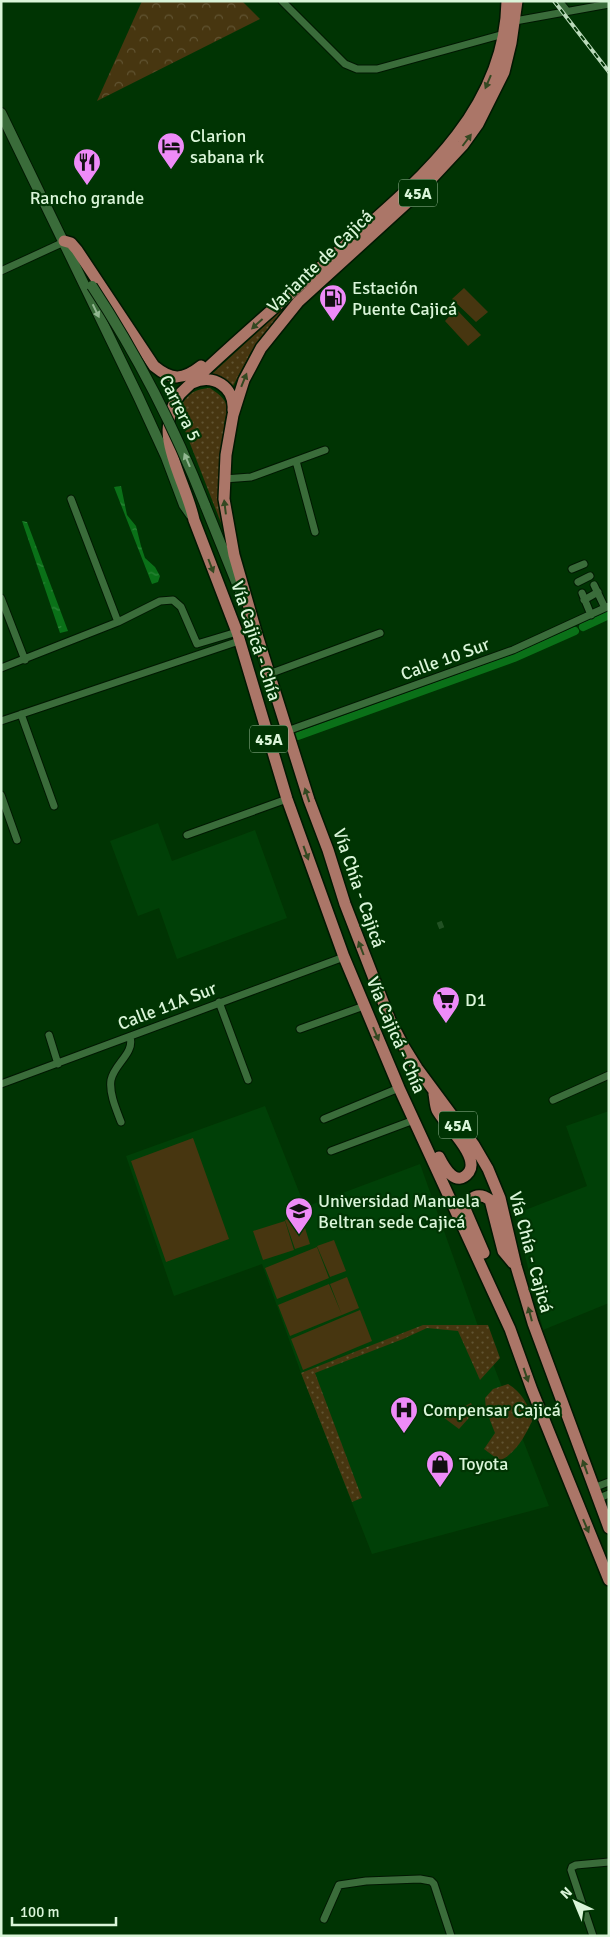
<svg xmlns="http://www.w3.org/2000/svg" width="610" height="1937" viewBox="0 0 610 1937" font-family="Signika,sans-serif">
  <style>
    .built { fill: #004007 }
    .grass { fill: url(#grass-dots) }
    .forest { fill: url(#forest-crowns) }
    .park { fill: url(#park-tufts) }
    .garden { fill: #473610 }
    .water { fill: url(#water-ripples) }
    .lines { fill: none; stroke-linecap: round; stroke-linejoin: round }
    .canal { stroke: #0a7118; stroke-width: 8 }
    .minor-tunnel { stroke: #215123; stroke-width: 7; stroke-dasharray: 7 3.5; stroke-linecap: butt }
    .minor-casing { stroke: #011802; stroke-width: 9 }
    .secondary-casing { stroke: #011802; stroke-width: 12 }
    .trunk-casing { stroke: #011802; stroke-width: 14 }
    .minor { stroke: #3a6c3a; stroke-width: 7 }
    .secondary { stroke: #3a6c3a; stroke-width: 10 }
    .trunk { stroke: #ab7668; stroke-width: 11 }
    .rail-casing { stroke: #bad9ba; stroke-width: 4 }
    .rail { stroke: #003403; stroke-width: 2; stroke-dasharray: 5.5; stroke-linecap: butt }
    .secondary-bridge-casing { stroke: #011802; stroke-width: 12; stroke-linecap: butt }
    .secondary-bridge { stroke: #3a6c3a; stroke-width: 10 }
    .oneway { fill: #334821 }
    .oneway2 { fill: #92b791 }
    .labels { text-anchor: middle; stroke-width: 4.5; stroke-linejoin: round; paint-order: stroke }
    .shield { fill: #003403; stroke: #9b9; stroke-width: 1 }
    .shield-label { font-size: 16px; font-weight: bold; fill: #daf5d9 }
    .poi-label { font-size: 18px; fill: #daf5d9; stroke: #003403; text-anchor: start }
    .street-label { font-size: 18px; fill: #daf5d9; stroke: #003403 }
  </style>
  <defs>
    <pattern id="grass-dots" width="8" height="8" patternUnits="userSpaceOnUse" patternTransform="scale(1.25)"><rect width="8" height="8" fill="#473610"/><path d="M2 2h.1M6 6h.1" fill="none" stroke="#615432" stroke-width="1.8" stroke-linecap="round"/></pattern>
    <pattern id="forest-crowns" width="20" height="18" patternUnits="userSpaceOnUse" patternTransform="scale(1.25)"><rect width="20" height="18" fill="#473610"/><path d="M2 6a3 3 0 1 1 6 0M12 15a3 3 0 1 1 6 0" fill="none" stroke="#615432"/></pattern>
    <pattern id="park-tufts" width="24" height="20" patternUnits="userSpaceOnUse" patternTransform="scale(1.25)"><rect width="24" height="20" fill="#473610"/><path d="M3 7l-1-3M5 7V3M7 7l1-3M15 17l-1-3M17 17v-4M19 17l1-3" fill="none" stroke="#615432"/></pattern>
    <pattern id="water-ripples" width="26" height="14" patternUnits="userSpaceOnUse" patternTransform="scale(1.25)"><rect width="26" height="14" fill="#0a7118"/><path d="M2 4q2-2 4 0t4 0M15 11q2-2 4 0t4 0" fill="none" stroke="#2d8639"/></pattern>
  </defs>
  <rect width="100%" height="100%" fill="#003403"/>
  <path class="built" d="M 158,823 L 172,861 L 255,830 L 287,918 L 177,959 L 159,908 L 138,916 L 110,841 Z
    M 265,1106 L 305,1207 L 420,1164 L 478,1326 L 549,1506 L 372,1554 L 301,1373 L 262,1264 L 174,1296 L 126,1156 Z
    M 609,1111 L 609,1303 L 543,1330 L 515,1214 L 587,1186 L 566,1126 Z"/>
  <path class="grass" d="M 285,307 L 251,352 L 233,386 L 212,374 Z
    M 210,388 C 228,400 229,404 224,424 L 223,528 L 177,410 C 188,396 191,389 210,388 Z
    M 423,1325 L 488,1325 L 500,1358 L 480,1380 L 458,1331 L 427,1328 L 403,1339 L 315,1373 L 362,1498 L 352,1502 L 301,1373 Z
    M 508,1384 C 522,1392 528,1405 533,1419 C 525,1436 517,1452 500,1461 L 484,1449 L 495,1433 L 486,1410 L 485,1398 L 493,1389 Z"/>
  <path class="forest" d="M 142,1 L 242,1 L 260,19 L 97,101 Z"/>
  <path class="park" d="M 471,1403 L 475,1411 L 459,1429 L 443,1417 Z"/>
  <path class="garden" d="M 464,288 L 488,312 L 476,322 L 452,299 Z
    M 456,309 L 481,335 L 468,346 L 445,321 Z
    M 193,1138 L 229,1239 L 166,1262 L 131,1161 Z
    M 301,1215 L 310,1244 L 295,1249 L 285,1220 Z
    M 285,1221 L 294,1250 L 263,1260 L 253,1231 Z
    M 334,1240 L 346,1271 L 330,1277 L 317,1246 Z
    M 317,1247 L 329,1278 L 277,1299 L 265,1268 Z
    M 347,1277 L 359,1308 L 342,1315 L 330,1284 Z
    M 329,1284 L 342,1315 L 290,1336 L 278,1305 Z
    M 360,1310 L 372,1341 L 355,1348 L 343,1317 Z
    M 343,1317 L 355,1348 L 303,1370 L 291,1339 Z"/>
  <path class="water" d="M 121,486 L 127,515 L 136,526 L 141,546 L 145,558 L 155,567 L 160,576 L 158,582 L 152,584 L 114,487 Z
    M 22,521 L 27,522 L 68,631 L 60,633 Z"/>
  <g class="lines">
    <path class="canal" d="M 583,627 L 609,615
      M 298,736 L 514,658 L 575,631"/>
    <path class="minor-tunnel" d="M 438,926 L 443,924"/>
    <g class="minor-casing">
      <path id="minor" d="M 282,1 L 345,64 L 357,69 L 377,69 L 504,34
        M 559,1 L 567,11
        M 515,21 L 609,4
        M 1,271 L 64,242
        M 296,461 L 315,532
        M 224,479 L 251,477 L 325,450
        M 71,499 L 118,622
        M 572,569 L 584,564
        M 578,582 L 590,576
        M 594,585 L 605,608
        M 582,593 L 591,615
        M 1,598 L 25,660
        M 584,600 L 598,592
        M 1,668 L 118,622 L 160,601 L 173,600 L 181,607 L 197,644 L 237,632
        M 269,674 L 380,633
        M 21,714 L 54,806
        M 1,721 L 239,641
        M 287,731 L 513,650 L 609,606
        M 1,795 L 17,840
        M 187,835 L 287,799
        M 219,1002 L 248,1080
        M 300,1029 L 364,1006
        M 49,1035 L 58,1064
        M 1,1084 L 344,957
        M 553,1100 L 609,1075
        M 324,1119 L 399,1088
        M 121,1122 C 116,1109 109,1093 111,1080 C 114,1064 135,1053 130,1037
        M 331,1151 L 414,1120
        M 593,1488 L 609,1482
        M 597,1499 L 609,1494
        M 324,1919 L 339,1885 L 366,1881 L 420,1879 L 431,1881 L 434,1884 L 451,1936
        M 593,1936 L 571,1870 L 572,1867 L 576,1865 L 609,1862"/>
    </g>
    <g class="secondary-casing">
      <path id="secondary" d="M 1,113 L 138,396 L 166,457 L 184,505 L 191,515
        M 205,505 L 243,599"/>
    </g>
    <g class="trunk-casing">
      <path id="trunk" d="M 507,1 C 505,115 412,186 334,255 C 283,301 229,346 180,394 C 150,434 185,477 194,520 L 237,632 L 287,799 L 344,957 L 399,1088 L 510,1329 L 532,1390 L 609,1580
        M 517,1 L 511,43 L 504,72 L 478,124 L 463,145 L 421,190 L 298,302 L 261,348 L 244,380 L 233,415 L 226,455 L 224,499 L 234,555 L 257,635 L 309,800 L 328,850 L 345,904 L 390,1020 L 404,1047 L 417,1068 L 474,1145 L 488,1169 L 500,1198 L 516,1266 L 533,1323 L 609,1528
        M 64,241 L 71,243 L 77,250 L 154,366 C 172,381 183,380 201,366
        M 192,383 C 213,373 235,387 233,410
        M 434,1094 C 435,1099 435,1105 437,1110 C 444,1124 480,1156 469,1172 C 456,1189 444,1167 439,1157
        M 484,1253 L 465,1209 C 469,1196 479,1192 490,1200 L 503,1251 L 513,1263"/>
    </g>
    <use href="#minor" class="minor"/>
    <use href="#secondary" class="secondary"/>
    <use href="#trunk" class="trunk"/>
    <g class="rail-casing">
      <path id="rail" d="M 554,1 L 609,72"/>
    </g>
    <use href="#rail" class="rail"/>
    <g class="secondary-bridge-casing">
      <path id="secondary-bridge" d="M 92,286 C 138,356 174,426 205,505"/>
    </g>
    <use href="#secondary-bridge" class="secondary-bridge"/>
  </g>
  <defs><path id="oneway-solid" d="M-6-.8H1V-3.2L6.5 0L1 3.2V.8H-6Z" transform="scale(1.25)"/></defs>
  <g class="oneway">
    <use href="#oneway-solid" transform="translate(488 82) rotate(113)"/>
    <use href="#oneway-solid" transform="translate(467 140) rotate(-53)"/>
    <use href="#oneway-solid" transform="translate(257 324) rotate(138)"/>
    <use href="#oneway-solid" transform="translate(244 380) rotate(-68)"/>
    <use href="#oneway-solid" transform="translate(225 507) rotate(-97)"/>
    <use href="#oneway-solid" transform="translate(211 566) rotate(69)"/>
    <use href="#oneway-solid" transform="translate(307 795) rotate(-108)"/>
    <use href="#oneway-solid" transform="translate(306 853) rotate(70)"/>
    <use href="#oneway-solid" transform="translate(361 948) rotate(-111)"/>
    <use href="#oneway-solid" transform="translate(376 1034) rotate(67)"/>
    <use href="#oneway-solid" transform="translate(530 1314) rotate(-105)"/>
    <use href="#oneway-solid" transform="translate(526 1375) rotate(71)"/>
    <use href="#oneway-solid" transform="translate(585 1467) rotate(-110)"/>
    <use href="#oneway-solid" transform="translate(586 1526) rotate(67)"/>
  </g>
  <g class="oneway2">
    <use href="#oneway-solid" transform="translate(96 311) rotate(64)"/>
    <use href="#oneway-solid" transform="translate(187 460) rotate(-113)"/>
  </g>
  <defs>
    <g id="hotel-pin" transform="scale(1.4375)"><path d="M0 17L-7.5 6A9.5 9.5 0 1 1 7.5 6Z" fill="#ee8bf8" stroke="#003403"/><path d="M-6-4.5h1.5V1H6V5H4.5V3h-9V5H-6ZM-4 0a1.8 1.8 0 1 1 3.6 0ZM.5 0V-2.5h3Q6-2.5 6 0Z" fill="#111"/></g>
    <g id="restaurant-pin" transform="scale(1.4375)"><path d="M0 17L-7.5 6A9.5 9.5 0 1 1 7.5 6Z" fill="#ee8bf8" stroke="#003403"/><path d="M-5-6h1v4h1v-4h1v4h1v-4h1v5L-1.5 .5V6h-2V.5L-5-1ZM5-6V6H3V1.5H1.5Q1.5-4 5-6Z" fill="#111"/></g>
    <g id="fuel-pin" transform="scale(1.4375)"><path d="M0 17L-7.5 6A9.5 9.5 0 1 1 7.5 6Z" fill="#ee8bf8" stroke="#003403"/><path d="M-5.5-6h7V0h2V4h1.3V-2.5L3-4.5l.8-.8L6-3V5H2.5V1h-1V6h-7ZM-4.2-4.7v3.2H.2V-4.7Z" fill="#111"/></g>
    <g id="supermarket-pin" transform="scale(1.4375)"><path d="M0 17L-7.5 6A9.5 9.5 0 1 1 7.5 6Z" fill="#ee8bf8" stroke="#003403"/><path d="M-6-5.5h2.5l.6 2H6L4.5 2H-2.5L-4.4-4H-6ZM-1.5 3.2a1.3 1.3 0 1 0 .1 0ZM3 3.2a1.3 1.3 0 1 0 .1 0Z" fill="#111"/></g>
    <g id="university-pin" transform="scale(1.4375)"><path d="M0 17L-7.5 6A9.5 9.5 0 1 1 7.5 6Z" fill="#ee8bf8" stroke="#003403"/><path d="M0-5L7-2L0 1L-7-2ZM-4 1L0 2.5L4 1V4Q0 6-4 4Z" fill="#111"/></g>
    <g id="hospital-pin" transform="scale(1.4375)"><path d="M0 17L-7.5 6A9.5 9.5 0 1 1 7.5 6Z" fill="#ee8bf8" stroke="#003403"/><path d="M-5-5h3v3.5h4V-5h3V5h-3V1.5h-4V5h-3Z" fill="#111"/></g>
    <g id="shop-pin" transform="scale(1.4375)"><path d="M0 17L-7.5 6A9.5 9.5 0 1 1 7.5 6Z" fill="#ee8bf8" stroke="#003403"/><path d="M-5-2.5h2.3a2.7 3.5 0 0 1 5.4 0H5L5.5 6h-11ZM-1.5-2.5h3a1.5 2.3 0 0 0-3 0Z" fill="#111"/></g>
  </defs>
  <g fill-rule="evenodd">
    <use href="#hotel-pin" x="171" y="146"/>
    <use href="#restaurant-pin" x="87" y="162"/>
    <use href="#fuel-pin" x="333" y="298"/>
    <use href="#supermarket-pin" x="446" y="1000"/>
    <use href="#university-pin" x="299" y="1211"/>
    <use href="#hospital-pin" x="404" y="1410"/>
    <use href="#shop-pin" x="440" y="1464"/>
  </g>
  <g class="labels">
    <g class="shield">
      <rect x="399" y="179.5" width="38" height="27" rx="4"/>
      <rect x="250" y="725.5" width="38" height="27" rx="4"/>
      <rect x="439" y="1111.5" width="38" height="27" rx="4"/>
    </g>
    <g class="shield-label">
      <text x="418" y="199">45A</text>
      <text x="269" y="745">45A</text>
      <text x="458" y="1131">45A</text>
    </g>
    <g class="poi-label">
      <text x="190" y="142">Clarion<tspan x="190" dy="21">sabana rk</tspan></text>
      <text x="87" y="204" text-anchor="middle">Rancho grande</text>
      <text x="352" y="294">Estación<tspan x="352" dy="21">Puente Cajicá</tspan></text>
      <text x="465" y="1006">D1</text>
      <text x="318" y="1207">Universidad Manuela<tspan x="318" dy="21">Beltran sede Cajicá</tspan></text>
      <text x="423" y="1416">Compensar Cajicá</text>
      <text x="459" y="1470">Toyota</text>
    </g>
    <g class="street-label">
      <text transform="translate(320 261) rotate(-44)" y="6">Variante de Cajicá</text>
      <text transform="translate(180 408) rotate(64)" y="6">Carrera 5</text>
      <text transform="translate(256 641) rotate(72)" y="6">Vía Cajicá - Chía</text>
      <text transform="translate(445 659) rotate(-20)" y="6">Calle 10 Sur</text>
      <text transform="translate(359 888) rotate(71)" y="6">Vía Chía - Cajicá</text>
      <text transform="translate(167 1006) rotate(-21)" y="6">Calle 11A Sur</text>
      <text transform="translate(396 1035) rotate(67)" y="6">Vía Cajicá - Chía</text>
      <text transform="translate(531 1252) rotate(75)" y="6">Vía Chía - Cajicá</text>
    </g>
  </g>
  <rect width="610" height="1937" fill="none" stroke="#daf5d9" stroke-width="5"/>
  <g transform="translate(575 1902) rotate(316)" stroke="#003403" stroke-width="4" paint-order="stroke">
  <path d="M0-4L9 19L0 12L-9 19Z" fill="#daf5d9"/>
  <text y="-8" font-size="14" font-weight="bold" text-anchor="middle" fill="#daf5d9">N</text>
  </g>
  <path d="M12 1917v8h104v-8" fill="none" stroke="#daf5d9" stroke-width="2.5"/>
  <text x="20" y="1917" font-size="15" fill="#daf5d9" stroke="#003403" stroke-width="4" paint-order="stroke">100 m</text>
</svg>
